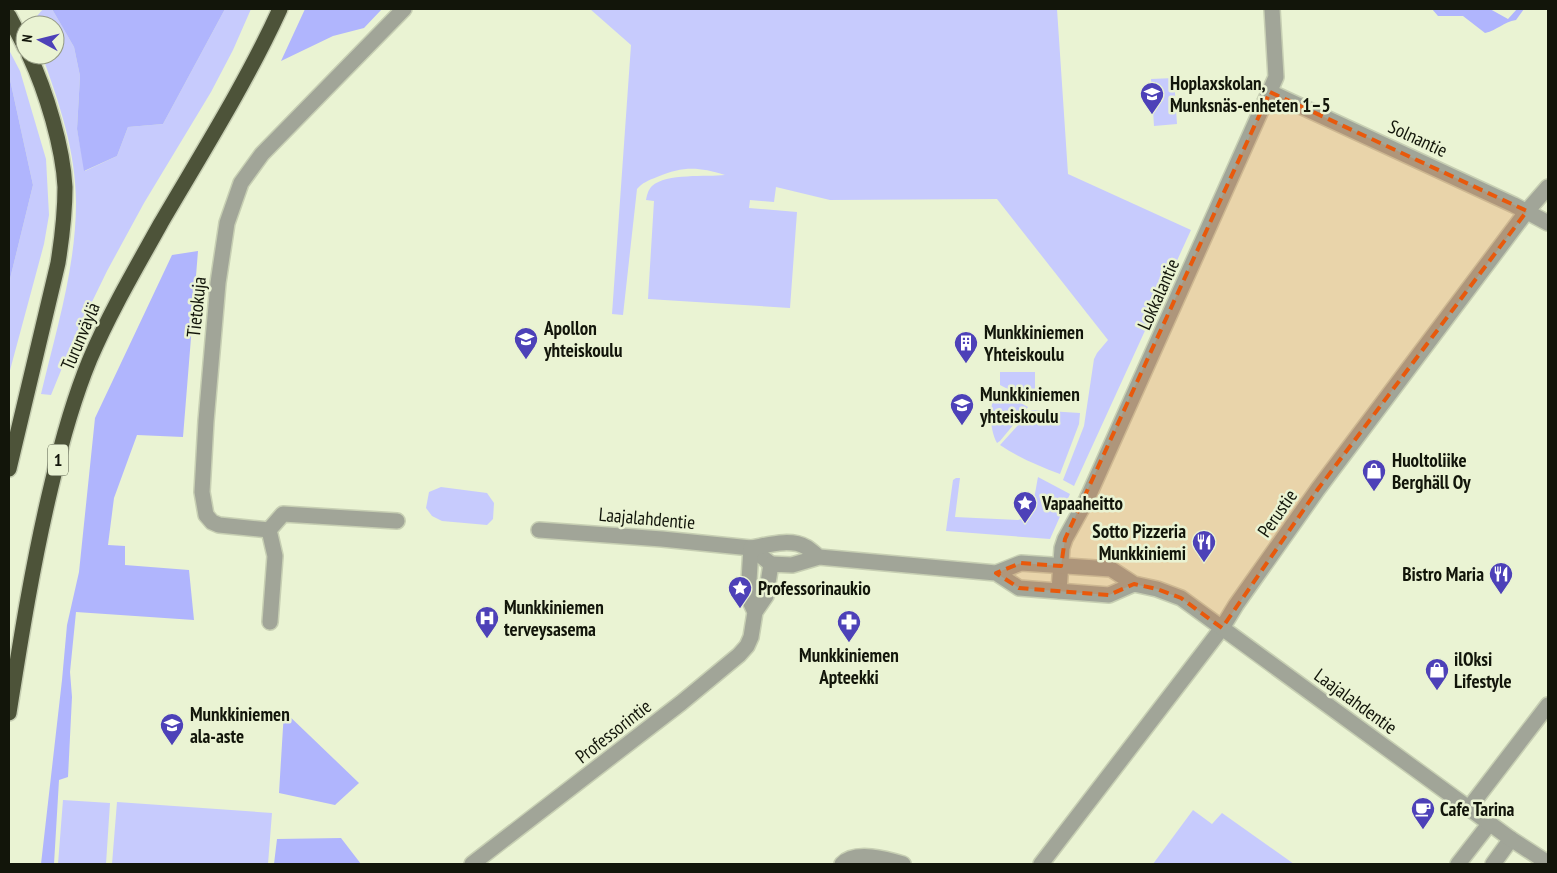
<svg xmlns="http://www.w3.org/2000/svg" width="1557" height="873" viewBox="0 0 1557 873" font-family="'PT Sans Narrow',sans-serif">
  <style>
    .green { fill: #c7cbfd }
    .forest { fill: #b0b5fd }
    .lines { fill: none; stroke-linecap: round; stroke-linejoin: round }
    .minor-casing { stroke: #c7cfb3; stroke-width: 18 }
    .tertiary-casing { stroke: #c7cfb3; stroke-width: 18 }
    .motorway-casing { stroke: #c7cfb3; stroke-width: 18 }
    .minor { stroke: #a1a598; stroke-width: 15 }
    .tertiary { stroke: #a1a598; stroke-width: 15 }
    .motorway { stroke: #4d5339; stroke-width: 15 }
    .marked { fill: #e8590c; fill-opacity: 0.2; stroke: #e8590c; stroke-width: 4; stroke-dasharray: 10 6; stroke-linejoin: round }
    .labels { text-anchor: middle; stroke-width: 5; stroke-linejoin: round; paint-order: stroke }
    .shield { fill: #eaf3d3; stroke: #535846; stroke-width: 1 }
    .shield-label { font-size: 18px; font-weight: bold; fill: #12150a }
    .poi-label { font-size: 19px; font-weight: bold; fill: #12150a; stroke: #eaf3d3; text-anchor: start }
    .street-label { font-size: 19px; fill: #12150a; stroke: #eaf3d3 }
  </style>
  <rect width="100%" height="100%" fill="#eaf3d3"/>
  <path class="green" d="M 43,9 L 52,9 L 74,47 L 80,76 L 77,129 L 85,171 L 117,156 L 128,127 L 163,124 L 225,9 L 251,9 L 233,50 L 211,92 L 144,203 L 107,271 L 73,341 L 51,395 L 41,394 C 56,331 76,267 76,203 C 76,151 59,103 42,55 L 55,55 L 55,25 L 32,25 L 31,23 Z
    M 590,9 L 1057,9 L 1068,174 L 1191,230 L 1074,486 L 1063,480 L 1084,426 L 1094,359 L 1097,353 L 1108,340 L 997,199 L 830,200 L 776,187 L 774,202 L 750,200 L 749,208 L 797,212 L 790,308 L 648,299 L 654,201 L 646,200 C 647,195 648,190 652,186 C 666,173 707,177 725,175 C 698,167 684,166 657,177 C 649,180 642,183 637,189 L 623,315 L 612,314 L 631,45 Z
    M 9,50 L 20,71 L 46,159 L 49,215 L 44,244 L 9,374 L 9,283 L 33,185 L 9,75 Z
    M 1174,78 L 1177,124 L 1154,126 L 1151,79 Z
    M 1000,372 L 1035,372 L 1035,400 L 1029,400 L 1000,385 Z
    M 1001,396 L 1013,399 L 1028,407 L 1000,441 L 997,443 C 990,430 989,410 994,397 Z
    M 1032,410 L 1080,413 L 1079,424 L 1060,474 C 1039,466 1019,458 1000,445 Z
    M 1038,477 L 1070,494 L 1050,539 L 946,531 L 953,480 L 956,478 L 960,478 L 955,517 L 1018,520 C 1034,516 1035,491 1038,477 Z
    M 441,487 L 487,493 L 494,503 L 493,519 L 487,525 L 442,521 L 432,516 L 426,508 L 429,492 Z
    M 63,800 L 110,803 L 106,864 L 58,864 Z
    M 117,802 L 272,813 L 268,864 L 112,864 Z
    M 1193,810 L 1212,824 L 1222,813 L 1294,864 L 1153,864 Z"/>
  <path class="forest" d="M 52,9 L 225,9 L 163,124 L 128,127 L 117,156 L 84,171 L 77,129 L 80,76 L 74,47 Z
    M 305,9 L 382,9 L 364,28 L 333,36 L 281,61 Z
    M 1432,9 L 1490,9 L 1508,19 L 1517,9 L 1524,9 L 1516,20 C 1503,22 1498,30 1485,33 L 1463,16 L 1438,16 Z
    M 9,75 L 33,185 L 9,283 Z
    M 198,251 L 183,437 L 137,435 L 114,498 L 108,545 L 125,546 L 125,565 L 189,570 L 194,620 L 76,612 L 70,672 L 72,697 L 68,777 L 59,780 L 54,864 L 41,864 L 62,680 L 67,625 L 79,572 L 95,418 L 172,255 Z
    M 284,711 L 359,783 L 335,805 L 279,793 Z
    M 341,838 L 361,864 L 274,864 L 277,839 Z"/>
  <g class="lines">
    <g class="minor-casing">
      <path id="minor" d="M 1270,92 L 1514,205 L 1548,223
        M 269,530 L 219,525 L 212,522 L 206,515 L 202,492 L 206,421 L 218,283 L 227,223 L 241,183 L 262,154 L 404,9
        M 269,530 L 283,514 L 397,521
        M 269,530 L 275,556 L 270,622
        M 539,530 L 662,539 L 751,548 L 771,564
        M 1059,591 L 1062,548 L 1065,539 L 1087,499 L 1276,77 L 1272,9
        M 842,864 C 855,850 887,859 903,864
        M 1041,864 L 1206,649 L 1222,628 L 1236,605 L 1318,489 L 1527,211 L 1548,187
        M 1458,864 L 1490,823
        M 1493,864 L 1511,839"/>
    </g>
    <g class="tertiary-casing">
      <path id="tertiary" d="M 996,573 L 1019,588 L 1109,595 L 1134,584
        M 755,612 L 748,597 L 751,548 C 768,545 790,538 806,547 C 811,550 815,554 819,557
        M 1469,808 L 1548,705
        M 472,864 L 681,703 L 739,655 L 747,646 L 751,637 L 755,612 L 766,596 L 771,564 L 792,565 L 819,557 L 996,573 L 1021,563 L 1111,569 L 1134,584 L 1157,589 L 1181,598 L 1511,839 L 1548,863"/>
    </g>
    <g class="motorway-casing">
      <path id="motorway" d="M 9,16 L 25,47
        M 9,469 L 58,263 C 62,238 65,213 65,187 C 63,147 46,91 29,55
        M 9,713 C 21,637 33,562 51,487 C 61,444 73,400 90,359 C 110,312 136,268 161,223 C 202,153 246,83 280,9"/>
    </g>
    <use href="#minor" class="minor"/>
    <use href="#tertiary" class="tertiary"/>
    <use href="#motorway" class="motorway"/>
  </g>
  <path class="marked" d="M 1270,92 L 1527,211 L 1318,489 L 1222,628 L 1181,598 L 1157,589 L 1134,584 L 1109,595 L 1019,588 L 996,573 L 1021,563 L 1061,566 L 1065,539 Z"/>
  <defs>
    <g id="school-pin" transform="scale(1.25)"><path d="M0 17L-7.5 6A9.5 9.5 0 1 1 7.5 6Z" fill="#4d41b8" stroke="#eaf3d3"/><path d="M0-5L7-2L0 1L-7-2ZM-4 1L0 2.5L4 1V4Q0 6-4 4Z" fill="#fff"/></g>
    <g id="building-pin" transform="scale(1.25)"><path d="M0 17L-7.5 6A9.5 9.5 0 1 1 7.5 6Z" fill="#4d41b8" stroke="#eaf3d3"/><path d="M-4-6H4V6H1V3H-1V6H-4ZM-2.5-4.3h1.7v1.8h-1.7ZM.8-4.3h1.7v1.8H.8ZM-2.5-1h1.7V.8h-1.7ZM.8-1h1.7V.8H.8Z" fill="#fff"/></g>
    <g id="shop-pin" transform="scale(1.25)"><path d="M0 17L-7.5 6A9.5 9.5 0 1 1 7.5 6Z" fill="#4d41b8" stroke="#eaf3d3"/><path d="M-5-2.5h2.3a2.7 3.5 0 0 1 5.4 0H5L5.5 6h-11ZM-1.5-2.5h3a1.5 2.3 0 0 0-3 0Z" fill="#fff"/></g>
    <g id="sight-pin" transform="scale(1.25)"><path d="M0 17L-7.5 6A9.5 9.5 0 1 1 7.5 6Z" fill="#4d41b8" stroke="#eaf3d3"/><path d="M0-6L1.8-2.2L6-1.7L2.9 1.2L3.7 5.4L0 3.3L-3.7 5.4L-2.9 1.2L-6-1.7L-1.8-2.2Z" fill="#fff"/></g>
    <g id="restaurant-pin" transform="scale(1.25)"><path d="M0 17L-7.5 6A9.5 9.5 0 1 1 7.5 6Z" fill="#4d41b8" stroke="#eaf3d3"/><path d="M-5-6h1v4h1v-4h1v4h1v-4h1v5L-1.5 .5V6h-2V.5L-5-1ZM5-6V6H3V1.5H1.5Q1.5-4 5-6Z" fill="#fff"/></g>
    <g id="hospital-pin" transform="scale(1.25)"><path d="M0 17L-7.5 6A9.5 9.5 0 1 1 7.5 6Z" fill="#4d41b8" stroke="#eaf3d3"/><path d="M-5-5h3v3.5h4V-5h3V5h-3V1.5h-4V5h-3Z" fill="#fff"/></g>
    <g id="pharmacy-pin" transform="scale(1.25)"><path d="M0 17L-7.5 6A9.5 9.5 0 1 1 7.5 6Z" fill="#4d41b8" stroke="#eaf3d3"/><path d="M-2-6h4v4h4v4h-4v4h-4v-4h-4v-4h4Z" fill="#fff"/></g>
    <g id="cafe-pin" transform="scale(1.25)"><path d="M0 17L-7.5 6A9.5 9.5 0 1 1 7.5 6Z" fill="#4d41b8" stroke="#eaf3d3"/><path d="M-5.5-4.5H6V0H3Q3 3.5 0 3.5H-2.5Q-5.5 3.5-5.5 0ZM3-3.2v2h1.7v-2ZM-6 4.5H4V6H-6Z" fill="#fff"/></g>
  </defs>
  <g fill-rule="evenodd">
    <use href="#school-pin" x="1152" y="94"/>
    <use href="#school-pin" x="526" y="339"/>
    <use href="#building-pin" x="966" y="343"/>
    <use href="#school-pin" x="962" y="405"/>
    <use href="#shop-pin" x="1374" y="471"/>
    <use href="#sight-pin" x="1025" y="503"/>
    <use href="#restaurant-pin" x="1204" y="542"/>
    <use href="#restaurant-pin" x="1501" y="574"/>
    <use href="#sight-pin" x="740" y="588"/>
    <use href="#hospital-pin" x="487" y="618"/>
    <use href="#pharmacy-pin" x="849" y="622"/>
    <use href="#shop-pin" x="1437" y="670"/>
    <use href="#school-pin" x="172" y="725"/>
    <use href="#cafe-pin" x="1423" y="809"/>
  </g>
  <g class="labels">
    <rect class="shield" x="48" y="444.5" width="20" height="31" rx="4"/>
    <g class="shield-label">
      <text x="58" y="466">1</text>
    </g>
    <g class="poi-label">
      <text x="1170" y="90">Hoplaxskolan,<tspan x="1170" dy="22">Munksnäs-enheten 1–5</tspan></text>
      <text x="544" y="335">Apollon<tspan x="544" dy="22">yhteiskoulu</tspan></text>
      <text x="984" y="339">Munkkiniemen<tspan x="984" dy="22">Yhteiskoulu</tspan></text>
      <text x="980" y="401">Munkkiniemen<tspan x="980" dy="22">yhteiskoulu</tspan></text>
      <text x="1392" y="467">Huoltoliike<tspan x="1392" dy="22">Berghäll Oy</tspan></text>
      <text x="1042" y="510">Vapaaheitto</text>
      <text x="1186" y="538" text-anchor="end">Sotto Pizzeria<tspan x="1186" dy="22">Munkkiniemi</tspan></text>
      <text x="1484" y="581" text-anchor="end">Bistro Maria</text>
      <text x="758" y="595">Professorinaukio</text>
      <text x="504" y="614">Munkkiniemen<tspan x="504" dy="22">terveysasema</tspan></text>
      <text x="849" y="662" text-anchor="middle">Munkkiniemen<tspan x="849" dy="22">Apteekki</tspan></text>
      <text x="1454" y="666">ilOksi<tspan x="1454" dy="22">Lifestyle</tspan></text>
      <text x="190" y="721">Munkkiniemen<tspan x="190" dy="22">ala-aste</tspan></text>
      <text x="1440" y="816">Cafe Tarina</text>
    </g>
    <g class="street-label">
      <text transform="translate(1418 138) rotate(25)" y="7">Solnantie</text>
      <text transform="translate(1158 294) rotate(-66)" y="7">Lokkalantie</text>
      <text transform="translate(196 307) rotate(-84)" y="7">Tietokuja</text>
      <text transform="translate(80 336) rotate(-67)" y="7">Turunväylä</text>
      <text transform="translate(1277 513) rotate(-55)" y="7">Perustie</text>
      <text transform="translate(647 518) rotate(5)" y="7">Laajalahdentie</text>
      <text transform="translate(1356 701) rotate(36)" y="7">Laajalahdentie</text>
      <text transform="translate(613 731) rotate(-38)" y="7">Professorintie</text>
    </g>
  </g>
  <rect width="1557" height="873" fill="none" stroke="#12150a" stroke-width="20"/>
  <g transform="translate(40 40) rotate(277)"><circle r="24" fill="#eaf3d3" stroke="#949a83"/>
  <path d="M0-4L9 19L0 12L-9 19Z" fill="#4d41b8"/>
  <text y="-8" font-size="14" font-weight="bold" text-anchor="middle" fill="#12150a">N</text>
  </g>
</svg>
